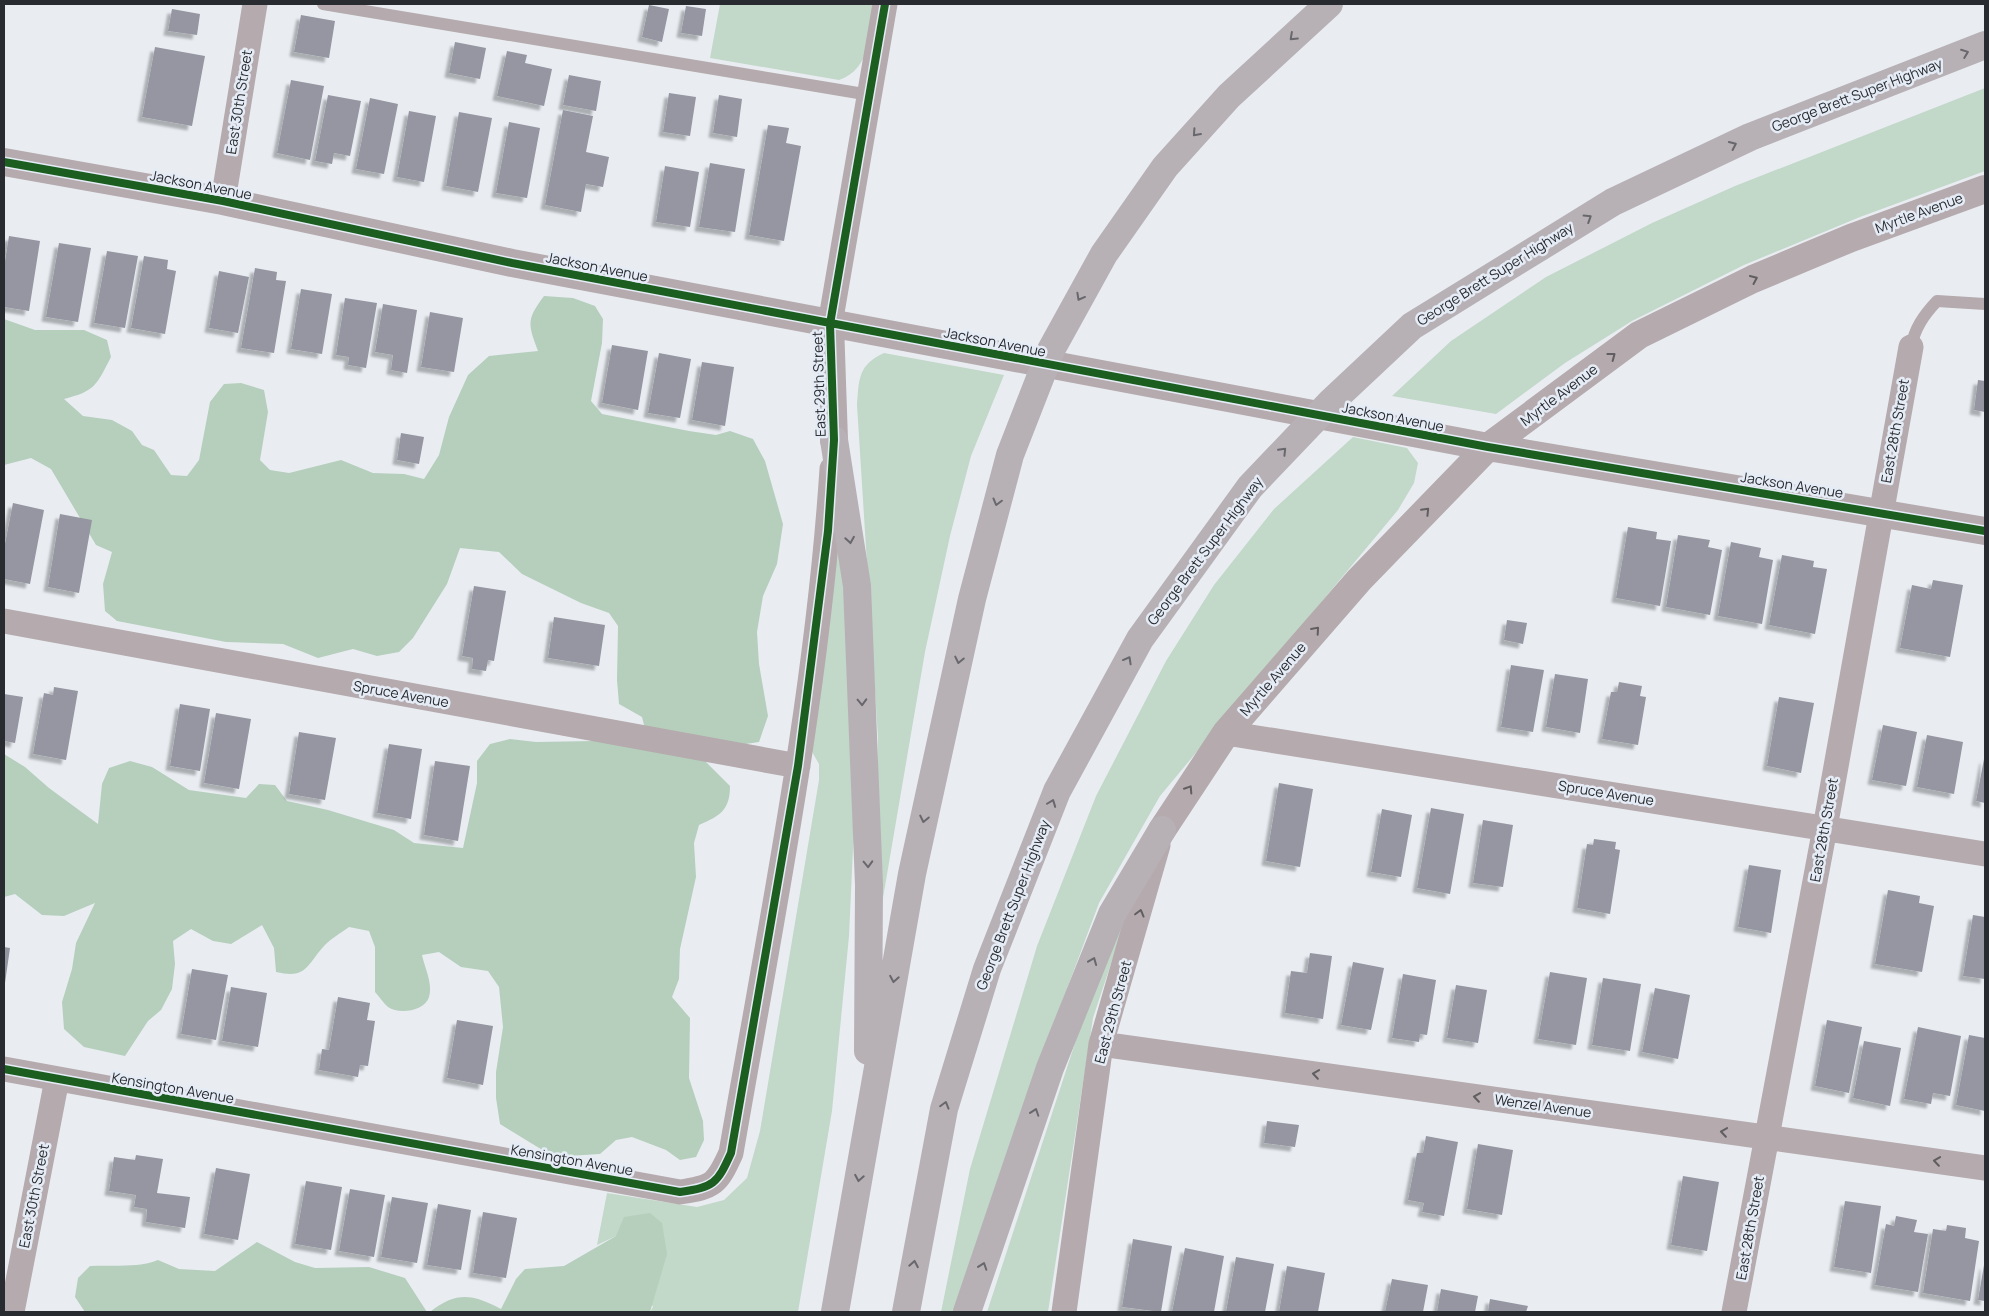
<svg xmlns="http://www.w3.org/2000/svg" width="1989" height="1316" viewBox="0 0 1989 1316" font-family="Manrope,sans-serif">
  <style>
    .green { fill: #c2d8c9 }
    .forest { fill: #b5cfbc }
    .building { fill: #9596a1; filter: url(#shadow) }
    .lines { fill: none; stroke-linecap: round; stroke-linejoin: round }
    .service { stroke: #b5aaad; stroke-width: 12 }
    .minor { stroke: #b5aaad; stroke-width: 25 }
    .tertiary { stroke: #b5aaad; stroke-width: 28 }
    .motorway { stroke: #b7b1b6; stroke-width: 28 }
    .cycleway-casing { stroke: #e5ecf6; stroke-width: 11 }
    .cycleway { stroke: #1b5e20; stroke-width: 8 }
    .oneway { stroke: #68676c }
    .oneway2 { stroke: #605e61 }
    .labels { text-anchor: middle; stroke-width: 5; stroke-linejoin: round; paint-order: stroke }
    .street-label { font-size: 14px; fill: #282b2f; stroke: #e5ecf6 }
  </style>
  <defs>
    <filter id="shadow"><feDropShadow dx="-4.5" dy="4.5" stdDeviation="1" flood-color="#0004"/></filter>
  </defs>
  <rect width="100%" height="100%" fill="#e9edf2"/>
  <path class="green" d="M 720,4 L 876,4 C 870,33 871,69 839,80 L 710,58 Z
    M 1985,88 L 1985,171 L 1860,217 L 1744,265 L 1632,321 L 1565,363 L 1496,414 L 1392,396 L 1451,341 L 1546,277 L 1652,223 L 1735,186 Z
    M 884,353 L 1004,375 L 971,456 L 950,536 L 925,652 L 877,933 L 878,738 L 857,405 C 859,379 858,365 884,353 Z
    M 1353,437 L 1407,448 L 1418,463 L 1414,483 L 1398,510 L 1160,796 L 1099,903 L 1034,1077 L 957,1312 L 941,1312 L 970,1169 L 1037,946 L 1096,796 L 1166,661 L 1214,585 L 1274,509 Z
    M 836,544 L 844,580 L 855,805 L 849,936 L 832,1111 L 798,1312 L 650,1312 L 653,1307 L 616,1236 L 597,1245 L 607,1193 L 697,1207 L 724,1200 L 747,1178 L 760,1131 L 819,780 L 819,764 L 811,750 Z
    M 1134,894 L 1093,1018 L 1048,1312 L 987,1312 L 1097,976 Z"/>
  <path class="forest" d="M 544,296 L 573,298 L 595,306 L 603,319 L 602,343 L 591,401 L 602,414 L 689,431 L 716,435 L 730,431 L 753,439 L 765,461 L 783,524 L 777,564 L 763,596 L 757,632 L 759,664 L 768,716 L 759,742 L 739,745 L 701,757 L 730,786 C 730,810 720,816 699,825 L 694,843 L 696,877 L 680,949 L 679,979 L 672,997 L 690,1018 L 689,1078 L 703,1121 L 704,1140 L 696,1157 L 680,1160 L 666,1150 L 632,1137 L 616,1140 L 600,1154 L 568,1156 L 544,1151 L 500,1124 L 496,1098 L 496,1072 L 503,1027 L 499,987 L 488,971 L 461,967 L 439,952 L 422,955 C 425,969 433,983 429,997 C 425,1011 399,1015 388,1007 C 383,1003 379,996 375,992 L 375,947 L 369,931 L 349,927 C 341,933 330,939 324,946 C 306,966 307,979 276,972 L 274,948 L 262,925 L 231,944 L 213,941 L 191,929 L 173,941 L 175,964 L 172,989 L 161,1010 L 148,1021 L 125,1056 L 84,1047 L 64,1029 L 62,1002 L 72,969 L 76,943 L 95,903 L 64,916 L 42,915 L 15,894 L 4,897 L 4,754 L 25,767 L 49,788 L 98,824 L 102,784 L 109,768 L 130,761 L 152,767 L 189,790 L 246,798 L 259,784 L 275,785 L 287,801 L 328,810 L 394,830 L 414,843 L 463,848 L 477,783 L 477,761 L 490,744 L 510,739 L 536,742 L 594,741 L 650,749 L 642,717 L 619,704 L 617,680 L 618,626 L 609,613 L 581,603 L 522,574 L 499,552 L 460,548 L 447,584 L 413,638 L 399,652 L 377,656 L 353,649 L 318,658 L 283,644 L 226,642 L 117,621 L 105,611 L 103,584 L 112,552 L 96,545 L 51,469 L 31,458 L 4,465 L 4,319 L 35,330 L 84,330 L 107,340 L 111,357 C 96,386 95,391 64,399 L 83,416 L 112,420 L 132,431 L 142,445 L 154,450 L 171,475 L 187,476 L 199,460 L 210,402 L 224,384 L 241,383 L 264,390 L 268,412 L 260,460 L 270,470 L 289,473 L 341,460 L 373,473 L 404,474 L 424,479 L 439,455 L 449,417 L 468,375 L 489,356 L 538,351 C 528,324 526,320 544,296 Z
    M 650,1213 L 662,1223 L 667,1254 L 650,1312 L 430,1312 C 456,1291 473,1294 501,1309 L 516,1279 L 525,1269 L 564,1266 L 616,1236 L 624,1217 Z
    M 257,1242 L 295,1262 L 315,1268 L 369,1267 L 405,1278 L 427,1312 L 85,1312 L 75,1297 L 78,1278 L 90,1266 C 111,1265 139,1268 158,1260 L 179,1269 L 215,1271 Z"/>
  <path class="building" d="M 649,5 L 669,9 L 662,42 L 642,37 Z
    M 686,6 L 706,9 L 702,36 L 681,33 Z
    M 172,9 L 200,14 L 197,35 L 168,31 Z
    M 301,15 L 335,21 L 329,58 L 294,52 Z
    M 455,42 L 486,48 L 480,79 L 449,73 Z
    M 155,47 L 205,56 L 192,126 L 142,117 Z
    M 507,51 L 527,55 L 525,63 L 552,69 L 544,106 L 497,96 Z
    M 569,75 L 601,81 L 596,111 L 563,105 Z
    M 291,80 L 324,86 L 310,160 L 277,153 Z
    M 669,93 L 696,97 L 690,136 L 663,132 Z
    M 328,95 L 361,101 L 350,156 L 334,153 L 332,164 L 315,161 Z
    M 719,95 L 742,99 L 737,137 L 713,133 Z
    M 370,98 L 398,104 L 384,174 L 356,169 Z
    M 563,110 L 593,116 L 586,152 L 609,157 L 603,187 L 586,184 L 581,212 L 545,205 Z
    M 409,111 L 436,116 L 424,182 L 397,177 Z
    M 459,112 L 492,118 L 478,192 L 446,186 Z
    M 509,122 L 540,128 L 527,198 L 496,193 Z
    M 768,125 L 789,128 L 786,143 L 801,146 L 784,241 L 749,235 Z
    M 710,163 L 745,169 L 735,232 L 699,227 Z
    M 665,166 L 699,172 L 690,227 L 656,222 Z
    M 9,236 L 40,241 L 29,311 L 4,307 L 4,268 Z
    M 59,243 L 91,248 L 78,322 L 46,317 Z
    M 107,251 L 138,256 L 125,328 L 94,323 Z
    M 144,256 L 168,260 L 167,269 L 176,271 L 165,334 L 131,328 Z
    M 255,268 L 277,272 L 276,280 L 286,281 L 274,353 L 241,348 Z
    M 219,271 L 249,277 L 238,333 L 209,328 Z
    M 301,289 L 332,294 L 322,354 L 291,349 Z
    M 345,298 L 377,303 L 366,368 L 348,365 L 349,357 L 336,355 Z
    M 383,304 L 417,310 L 407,373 L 391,370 L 393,355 L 375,352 Z
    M 430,312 L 463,318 L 454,372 L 421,367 Z
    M 612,345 L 648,351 L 638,410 L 602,403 Z
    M 659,353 L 691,359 L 680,418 L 648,413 Z
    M 702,362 L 734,367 L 725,426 L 692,420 Z
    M 1978,380 L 1985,381 L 1985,412 L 1974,410 Z
    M 401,433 L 424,437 L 419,464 L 397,460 Z
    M 13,503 L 44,510 L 30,584 L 4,579 L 4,549 Z
    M 60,514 L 92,520 L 79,593 L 48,587 Z
    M 1628,527 L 1657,532 L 1656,539 L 1671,541 L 1660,606 L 1616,598 Z
    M 1678,535 L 1710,540 L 1708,547 L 1722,550 L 1710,615 L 1666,607 Z
    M 1731,542 L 1761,548 L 1759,557 L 1773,560 L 1762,624 L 1718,616 Z
    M 1782,555 L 1814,561 L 1813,567 L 1827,569 L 1815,634 L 1769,625 Z
    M 1933,580 L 1963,585 L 1950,657 L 1900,648 L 1912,585 L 1931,589 Z
    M 474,586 L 506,591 L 494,661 L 488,660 L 486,671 L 472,669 L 473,658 L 462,656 Z
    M 554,617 L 605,625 L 599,666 L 548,658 Z
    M 1507,620 L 1527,623 L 1523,644 L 1504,640 Z
    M 1511,665 L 1544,670 L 1533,732 L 1501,727 Z
    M 1555,674 L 1588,679 L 1580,733 L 1546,727 Z
    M 1619,682 L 1642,686 L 1640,696 L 1646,697 L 1638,745 L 1602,739 L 1611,692 L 1617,692 Z
    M 54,687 L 78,691 L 66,760 L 33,754 L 44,693 L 53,695 Z
    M 4,694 L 23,697 L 15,743 L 4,741 Z
    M 1779,697 L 1814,703 L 1801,773 L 1767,766 Z
    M 180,704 L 210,709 L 200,771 L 170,766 Z
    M 216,713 L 251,719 L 239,789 L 204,783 Z
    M 1883,725 L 1917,732 L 1906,786 L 1872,780 Z
    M 299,732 L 336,738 L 325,800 L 289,794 Z
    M 1927,735 L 1963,742 L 1954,794 L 1917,787 Z
    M 389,744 L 422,749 L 411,819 L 377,813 Z
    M 1984,759 L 1985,759 L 1985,803 L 1976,801 Z
    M 435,761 L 470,766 L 458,841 L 424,835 Z
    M 1279,783 L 1313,789 L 1300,867 L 1266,861 Z
    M 1431,808 L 1464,814 L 1450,894 L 1417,888 Z
    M 1382,809 L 1412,815 L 1401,877 L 1371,872 Z
    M 1483,820 L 1513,825 L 1503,887 L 1473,883 Z
    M 1594,839 L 1616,842 L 1615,849 L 1620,850 L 1610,914 L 1577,908 L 1587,844 L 1593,845 Z
    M 1749,865 L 1781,870 L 1771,933 L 1738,927 Z
    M 1888,890 L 1920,896 L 1919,903 L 1934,906 L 1922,972 L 1875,964 Z
    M 1973,915 L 1985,917 L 1985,979 L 1963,976 Z
    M 4,947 L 10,948 L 5,983 L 4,983 Z
    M 1310,953 L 1332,956 L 1323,1019 L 1285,1013 L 1291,971 L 1307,973 Z
    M 1353,962 L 1384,968 L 1371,1030 L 1341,1025 Z
    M 192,969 L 228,975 L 216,1040 L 181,1034 Z
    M 1550,972 L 1587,978 L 1576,1045 L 1538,1039 Z
    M 1403,974 L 1436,980 L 1427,1035 L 1420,1034 L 1419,1042 L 1392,1038 Z
    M 1603,978 L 1641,984 L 1630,1051 L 1592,1045 Z
    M 1456,985 L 1487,990 L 1478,1043 L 1447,1038 Z
    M 231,987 L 267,993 L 258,1047 L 222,1041 Z
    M 1655,988 L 1690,995 L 1678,1059 L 1642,1052 Z
    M 338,997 L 370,1003 L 367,1020 L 375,1021 L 368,1066 L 360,1065 L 358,1077 L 319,1070 L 322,1049 L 329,1050 Z
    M 457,1020 L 493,1026 L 483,1085 L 447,1078 Z
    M 1827,1020 L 1862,1027 L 1849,1093 L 1815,1086 Z
    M 1918,1027 L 1961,1036 L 1950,1096 L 1933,1093 L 1931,1104 L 1904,1099 Z
    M 1969,1035 L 1985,1038 L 1985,1111 L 1956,1105 Z
    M 1864,1041 L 1901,1048 L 1890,1106 L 1853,1098 Z
    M 1267,1121 L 1299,1125 L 1295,1147 L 1264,1143 Z
    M 1426,1136 L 1458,1142 L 1444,1216 L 1422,1212 L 1424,1203 L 1408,1200 L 1417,1153 L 1423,1153 Z
    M 1478,1144 L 1513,1150 L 1502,1215 L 1467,1209 Z
    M 136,1155 L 163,1159 L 157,1193 L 190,1197 L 185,1228 L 146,1222 L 147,1209 L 134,1207 L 136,1195 L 109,1191 L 114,1157 L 135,1160 Z
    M 216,1168 L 250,1174 L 238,1240 L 204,1234 Z
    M 1683,1176 L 1719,1182 L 1707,1251 L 1671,1245 Z
    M 306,1181 L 342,1187 L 331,1250 L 295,1244 Z
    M 350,1189 L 385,1195 L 374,1257 L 339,1251 Z
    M 392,1197 L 428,1203 L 417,1263 L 381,1257 Z
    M 1845,1201 L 1881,1206 L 1871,1273 L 1834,1267 Z
    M 438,1204 L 471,1210 L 461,1270 L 427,1265 Z
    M 483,1212 L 517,1218 L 506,1278 L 473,1273 Z
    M 1896,1216 L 1917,1220 L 1914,1232 L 1928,1234 L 1918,1292 L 1875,1285 L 1886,1224 L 1894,1226 Z
    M 1947,1225 L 1966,1228 L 1965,1238 L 1979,1241 L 1970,1301 L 1923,1293 L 1933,1229 L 1946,1231 Z
    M 1133,1239 L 1172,1246 L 1161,1312 L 1122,1307 Z
    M 1185,1248 L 1224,1256 L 1214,1312 L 1172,1312 Z
    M 1236,1257 L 1274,1264 L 1265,1312 L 1226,1312 Z
    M 1984,1265 L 1985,1265 L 1985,1301 L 1978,1300 Z
    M 1287,1266 L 1325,1273 L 1318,1312 L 1279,1312 Z
    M 1392,1279 L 1428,1285 L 1423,1312 L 1385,1312 Z
    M 1441,1289 L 1478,1296 L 1475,1312 L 1437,1312 Z
    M 1490,1299 L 1528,1306 L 1526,1312 L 1488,1312 Z"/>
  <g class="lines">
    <path class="service" d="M 323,4 L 870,95
      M 1911,347 C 1915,328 1923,316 1937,301 L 1985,304"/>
    <path class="minor" d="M 223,201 L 255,4
      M 830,324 L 885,4
      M 4,621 L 798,766
      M 1226,733 L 1985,854
      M 1101,1044 L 1985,1168
      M 4,1069 L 680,1192 C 714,1187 717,1184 731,1153 C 770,926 817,699 832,469
      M 12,1312 L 57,1079
      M 1064,1312 L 1101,1044 L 1158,845
      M 1734,1312 L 1825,828 L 1911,347"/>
    <path class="tertiary" d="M 4,162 L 223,201 L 512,263 L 1488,447 L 1985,531
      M 830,324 L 834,440
      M 1162,830 L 1226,733 L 1359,580 L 1488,447 L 1639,335 L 1753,279 L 1851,238 L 1985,189"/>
    <path class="motorway" d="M 834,440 L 857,586 L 869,885 L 868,1051
      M 835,1312 L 912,874 L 972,599 L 1010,455 L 1051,350 L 1104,254 L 1165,167 L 1229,96 L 1329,4
      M 906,1312 L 944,1109 L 987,969 L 1057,791 L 1140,639 L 1250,487 L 1331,402 L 1412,326 L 1613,202 L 1750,137 L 1985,45
      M 967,1312 L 1050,1068 L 1112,914 L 1162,830"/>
    <g class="cycleway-casing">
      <path id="cycleway" d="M 4,162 L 223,201 L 512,263 L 1488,447 L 1985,531
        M 4,1069 L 680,1192 C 714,1187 717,1184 731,1153 L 798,766 L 828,531 L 834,440 L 830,324 L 885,4"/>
    </g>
    <use href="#cycleway" class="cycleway"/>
  </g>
  <defs><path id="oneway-chevron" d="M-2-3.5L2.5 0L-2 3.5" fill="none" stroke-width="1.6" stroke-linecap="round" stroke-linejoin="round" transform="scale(1.25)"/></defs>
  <g class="oneway">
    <use href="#oneway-chevron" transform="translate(1293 37) rotate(137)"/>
    <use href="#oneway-chevron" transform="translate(1965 53) rotate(-21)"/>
    <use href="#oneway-chevron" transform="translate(1196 133) rotate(132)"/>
    <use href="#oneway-chevron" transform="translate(1733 145) rotate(-25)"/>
    <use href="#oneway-chevron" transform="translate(1588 218) rotate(-32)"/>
    <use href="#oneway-chevron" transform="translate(1080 297) rotate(119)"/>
    <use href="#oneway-chevron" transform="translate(1283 451) rotate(-46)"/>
    <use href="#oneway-chevron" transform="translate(997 502) rotate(105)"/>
    <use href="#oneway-chevron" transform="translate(850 540) rotate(81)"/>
    <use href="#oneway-chevron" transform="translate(959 660) rotate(102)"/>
    <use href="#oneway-chevron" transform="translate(1128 660) rotate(-61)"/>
    <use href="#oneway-chevron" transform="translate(862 702) rotate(88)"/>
    <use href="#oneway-chevron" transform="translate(1052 803) rotate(-69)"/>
    <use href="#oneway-chevron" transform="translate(924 819) rotate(102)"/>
    <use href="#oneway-chevron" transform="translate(868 864) rotate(88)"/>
    <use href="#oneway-chevron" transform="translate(1093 961) rotate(-68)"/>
    <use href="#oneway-chevron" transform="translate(894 979) rotate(100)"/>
    <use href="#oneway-chevron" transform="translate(945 1105) rotate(-74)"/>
    <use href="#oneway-chevron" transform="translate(1035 1112) rotate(-71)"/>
    <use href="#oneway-chevron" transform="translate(859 1178) rotate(100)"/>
    <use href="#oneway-chevron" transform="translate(914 1264) rotate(-80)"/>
    <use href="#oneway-chevron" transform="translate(983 1266) rotate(-71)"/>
  </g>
  <g class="oneway2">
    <use href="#oneway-chevron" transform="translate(1754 279) rotate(-24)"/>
    <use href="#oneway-chevron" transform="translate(1612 356) rotate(-37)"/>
    <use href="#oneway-chevron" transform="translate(1426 511) rotate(-46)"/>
    <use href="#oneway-chevron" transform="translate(1316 630) rotate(-49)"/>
    <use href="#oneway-chevron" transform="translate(1189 789) rotate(-57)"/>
    <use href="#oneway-chevron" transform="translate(1140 913) rotate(-75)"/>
    <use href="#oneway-chevron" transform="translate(1316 1074) rotate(-172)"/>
    <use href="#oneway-chevron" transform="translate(1477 1097) rotate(-172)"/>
    <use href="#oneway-chevron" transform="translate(1724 1132) rotate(-172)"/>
    <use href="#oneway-chevron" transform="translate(1937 1161) rotate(-172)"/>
  </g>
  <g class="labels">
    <g class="street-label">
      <text transform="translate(1857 95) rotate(-21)" y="5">George Brett Super Highway</text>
      <text transform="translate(239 102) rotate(-81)" y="5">East 30th Street</text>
      <text transform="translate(201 185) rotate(11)" y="5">Jackson Avenue</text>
      <text transform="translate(1919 213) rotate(-20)" y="5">Myrtle Avenue</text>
      <text transform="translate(597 267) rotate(11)" y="5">Jackson Avenue</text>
      <text transform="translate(1495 274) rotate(-32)" y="5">George Brett Super Highway</text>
      <text transform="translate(995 342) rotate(11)" y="5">Jackson Avenue</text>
      <text transform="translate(819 384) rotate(-92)" y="5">East 29th Street</text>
      <text transform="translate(1559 395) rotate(-37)" y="5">Myrtle Avenue</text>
      <text transform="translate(1393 417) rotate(11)" y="5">Jackson Avenue</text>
      <text transform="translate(1895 431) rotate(-80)" y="5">East 28th Street</text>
      <text transform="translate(1792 485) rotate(9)" y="5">Jackson Avenue</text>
      <text transform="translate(1205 551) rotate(-53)" y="5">George Brett Super Highway</text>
      <text transform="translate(1273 679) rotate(-49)" y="5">Myrtle Avenue</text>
      <text transform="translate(401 694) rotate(10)" y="5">Spruce Avenue</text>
      <text transform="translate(1606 793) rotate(9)" y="5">Spruce Avenue</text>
      <text transform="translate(1824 830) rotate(-80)" y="5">East 28th Street</text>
      <text transform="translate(1013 905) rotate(-69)" y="5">George Brett Super Highway</text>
      <text transform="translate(1113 1012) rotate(-75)" y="5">East 29th Street</text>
      <text transform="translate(173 1088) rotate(10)" y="5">Kensington Avenue</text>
      <text transform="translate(1543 1106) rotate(8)" y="5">Wenzel Avenue</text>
      <text transform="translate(572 1160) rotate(10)" y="5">Kensington Avenue</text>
      <text transform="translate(34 1196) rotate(-79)" y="5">East 30th Street</text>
      <text transform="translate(1750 1228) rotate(-80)" y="5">East 28th Street</text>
    </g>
  </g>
  <rect width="1989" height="1316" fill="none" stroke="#282b2f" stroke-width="10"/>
</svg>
